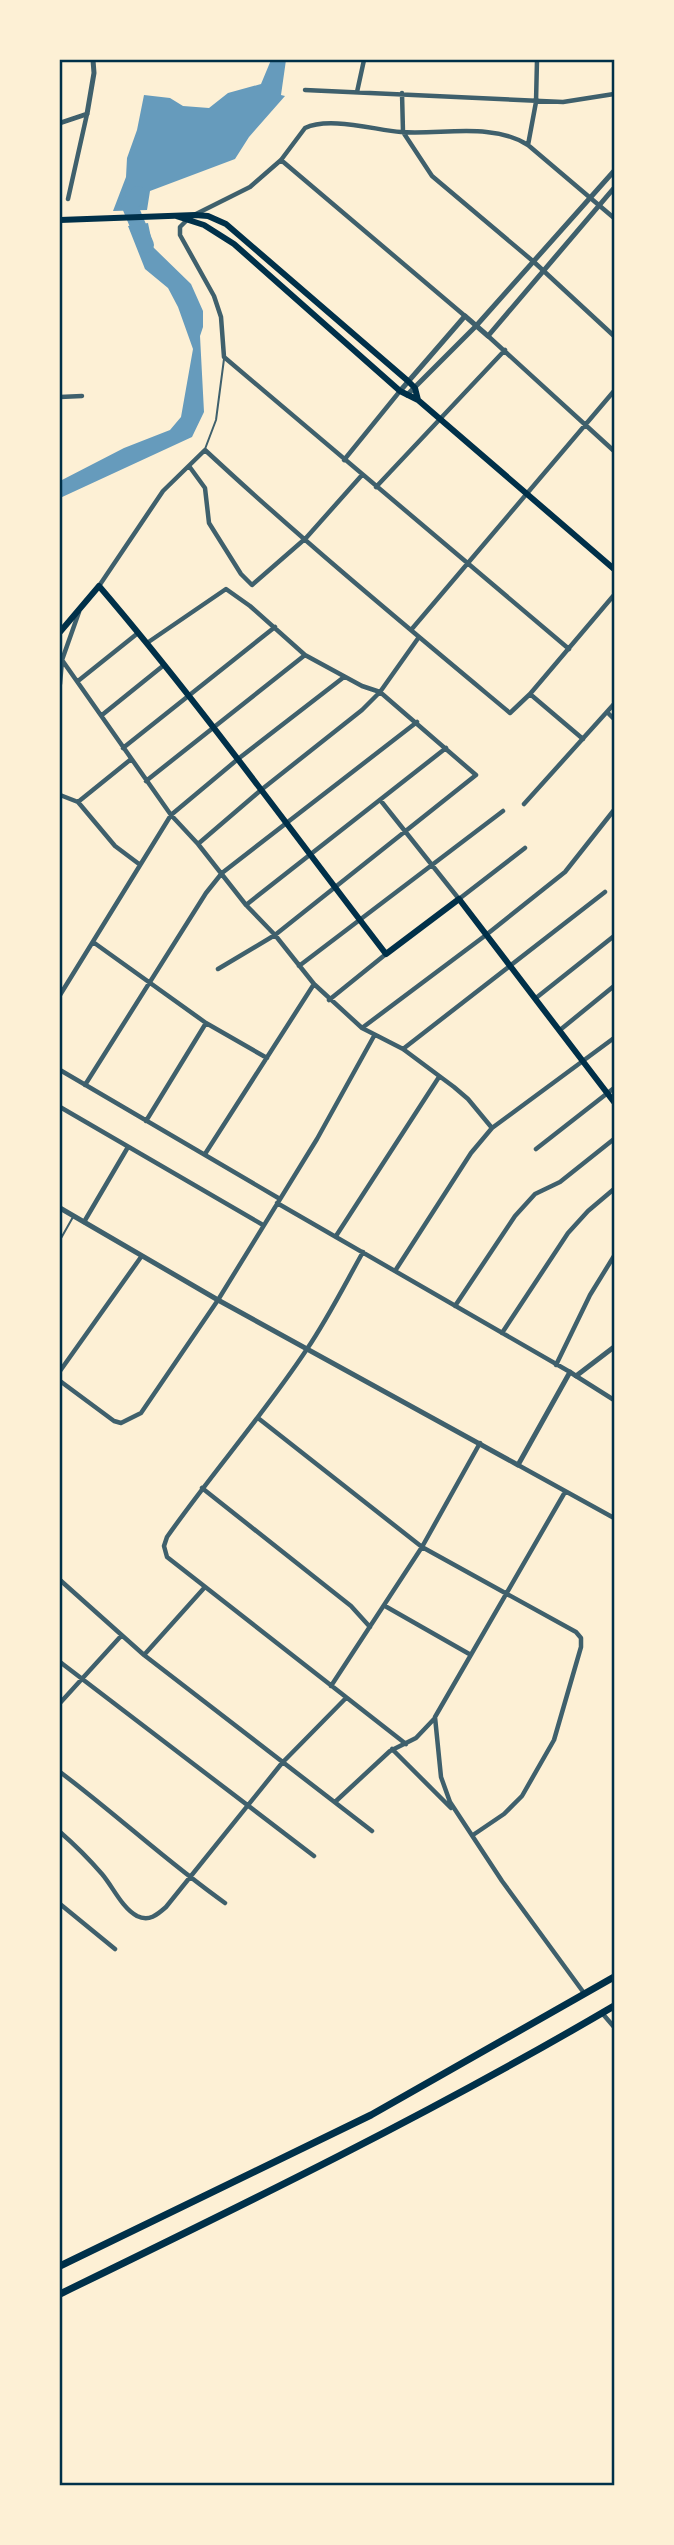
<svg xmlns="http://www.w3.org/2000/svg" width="674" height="2545" viewBox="0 0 674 2545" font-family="Commissioner,sans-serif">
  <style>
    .water { fill: #669bbc }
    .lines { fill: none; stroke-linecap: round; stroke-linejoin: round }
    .river { stroke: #669bbc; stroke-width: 16 }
    .service { stroke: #3f606c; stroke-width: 2 }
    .minor { stroke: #3f606c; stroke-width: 4.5 }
    .tertiary { stroke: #3f606c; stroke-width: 5 }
    .secondary { stroke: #003049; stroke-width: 6 }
    .trunk { stroke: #003049; stroke-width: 7 }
    .neatline { fill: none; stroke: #003049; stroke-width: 2.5 }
  </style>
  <rect width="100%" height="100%" fill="#fdf0d5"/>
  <path class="water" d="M 271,60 L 286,60 L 281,95 L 285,96 L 249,137 L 235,159 L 150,191 L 147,210 L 113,211 L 126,177 L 127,158 L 137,130 L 144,95 L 170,98 L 183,106 L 209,108 L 228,93 L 261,84 Z
    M 148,223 L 153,247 L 191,284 L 203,311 L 203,327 L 200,336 L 204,412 L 192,437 L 60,498 L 60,481 L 124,448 L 170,430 L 181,417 L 193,349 L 178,307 L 168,288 L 145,269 L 128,226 Z"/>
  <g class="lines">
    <path class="river" d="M 138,194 L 137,198 L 129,204 L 146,245"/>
    <path class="service" d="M 205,449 L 216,420 L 224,359
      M 60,1240 L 73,1217"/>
    <path class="minor" d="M 305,90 L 563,102 L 614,94
      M 357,92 L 364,60
      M 402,93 L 403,132 L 432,176 L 534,262 L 614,336
      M 528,145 L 536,102 L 537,60
      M 281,160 L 465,316
      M 68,199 L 87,114
      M 196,214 L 250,187 L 281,160 L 305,128 C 329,116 375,130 401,132 C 442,135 492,122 528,145 L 614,218
      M 188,219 L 180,227 L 180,235 L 214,296 L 221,317 L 224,357 L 569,649
      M 488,336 L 614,451
      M 60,397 L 82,396
      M 344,460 L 400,391
      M 189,466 L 205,488 L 209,523 L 241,574 L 252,585 L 306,538 L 362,475
      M 376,487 L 505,350
      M 99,586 L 163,491 L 205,450 C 303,541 407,627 510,713 L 530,694
      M 411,630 L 614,391
      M 147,643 L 226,589 L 250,606 L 305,655 L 362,686 L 380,692 L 476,775 L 275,935 L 218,969
      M 62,660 L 171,815 L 198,844 L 246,905 L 275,935 L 314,984 L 362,1028 L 403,1049 L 454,1087 L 468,1099 L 492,1128
      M 78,681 L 138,633
      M 60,684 L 62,660 L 79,612
      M 607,712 L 614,719
      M 102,715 L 164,665
      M 583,739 L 530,694 L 614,595
      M 123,748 L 275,627
      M 146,781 L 305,655
      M 60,795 L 78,802 L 115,846 L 139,864
      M 381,801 L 459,899 L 525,848
      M 78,802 L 130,760
      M 524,804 L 614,704
      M 198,844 L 261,790 L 362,710 L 380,692 L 419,637
      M 246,905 L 446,748
      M 93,942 L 206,1023 L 267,1058
      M 299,966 L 503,811
      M 60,995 L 171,815 L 238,759 L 344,677
      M 536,998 L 614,936
      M 329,1000 L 386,954
      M 362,1028 L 486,935 L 565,872 L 614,810
      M 560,1030 L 614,986
      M 403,1049 L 605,892
      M 60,1070 L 280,1199
      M 85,1085 L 206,893 L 222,873 L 417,722
      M 60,1107 L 263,1225
      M 146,1121 L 206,1023
      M 536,1149 L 614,1088
      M 205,1154 L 314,984
      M 277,1203 L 570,1372
      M 84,1222 L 128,1147
      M 336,1236 L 439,1077
      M 363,1252 C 345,1284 328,1318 307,1349 C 264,1414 212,1473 167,1537 L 164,1546 L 167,1557 L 406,1744
      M 395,1271 L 471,1153 L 492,1128 L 614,1038
      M 455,1306 L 515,1216 L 535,1194 L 560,1182 L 614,1139
      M 502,1333 L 568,1233 L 588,1211 L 614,1189
      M 556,1365 L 590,1295 L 614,1256
      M 60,1371 L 141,1257
      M 576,1376 L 614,1400
      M 60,1381 L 114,1421 L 121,1423 L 141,1413 L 218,1300 L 317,1139 L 374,1036
      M 258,1418 L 422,1547 L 576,1632 L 581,1638 L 581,1647 L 554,1740 L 522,1796 L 504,1814 L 473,1835
      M 518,1465 L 614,1518
      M 202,1488 L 351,1606 L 370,1627
      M 565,1492 L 435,1717 L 441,1777 L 450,1802 L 502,1881 L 584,1993
      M 60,1580 L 144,1655 L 372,1831
      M 385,1606 L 471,1655
      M 144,1655 L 205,1587
      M 60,1662 L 314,1856
      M 331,1686 L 422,1547 L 480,1443
      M 60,1703 L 121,1636
      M 392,1749 L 451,1808
      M 60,1772 C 116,1814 167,1862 225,1903
      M 335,1802 L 390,1751 L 416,1738 L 435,1718
      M 60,1832 C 75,1845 89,1859 102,1874 C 113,1887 122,1908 137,1916 C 149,1922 157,1915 166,1907 L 282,1763 L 346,1698
      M 60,1904 L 115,1949
      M 602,2013 L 614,2027"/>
    <path class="tertiary" d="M 60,123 L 87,114 L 94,73 L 93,60
      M 400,391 L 465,316 L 488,336 L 614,188
      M 407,395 L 476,326 L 614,171
      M 60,1208 L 218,1300 L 518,1465 L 570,1372 L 576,1376 L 614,1347"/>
    <path class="secondary" d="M 176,216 L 204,225 L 234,244 L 400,391 L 418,400 L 614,569
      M 60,220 L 195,215 L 208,216 L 226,224 L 408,381 L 415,388 L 418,400
      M 60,632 L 99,586 C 200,704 291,831 386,954 L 459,899 L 614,1102"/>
    <path class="trunk" d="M 60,2266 L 371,2115 L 614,1977
      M 60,2294 C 247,2203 434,2112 614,2006"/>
  </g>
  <rect width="674" height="2545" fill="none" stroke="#fdf0d5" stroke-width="122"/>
  <rect x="61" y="61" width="552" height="2423" class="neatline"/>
</svg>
